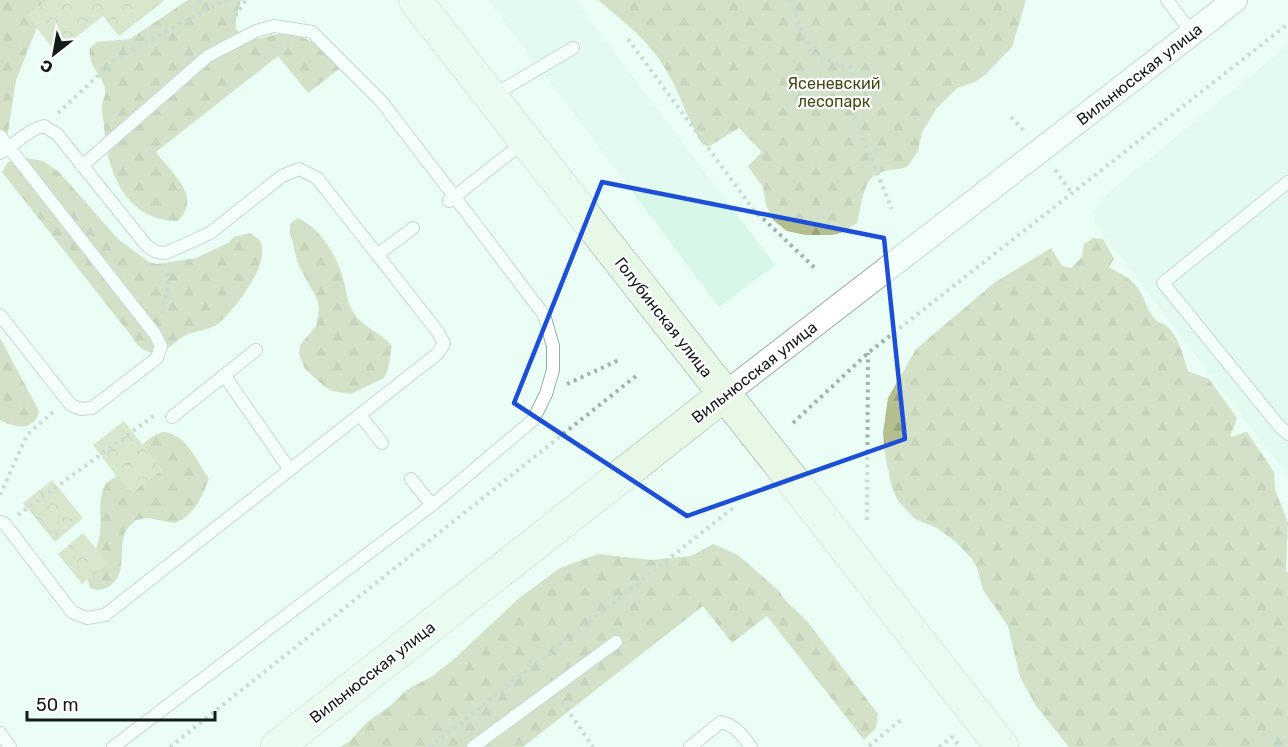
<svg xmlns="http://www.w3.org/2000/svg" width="1288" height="747" viewBox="0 0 1288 747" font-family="Rubik,sans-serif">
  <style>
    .built { fill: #d7f7e8 }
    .forest { fill: url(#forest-firs) }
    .park { fill: url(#park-crowns) }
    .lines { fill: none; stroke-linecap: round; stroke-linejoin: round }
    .lane-casing { stroke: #98aea4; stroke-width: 14 }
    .street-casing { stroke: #98aea4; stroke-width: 26 }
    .secondary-casing { stroke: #98aea4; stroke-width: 34 }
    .path { stroke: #a2b2ab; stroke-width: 4; stroke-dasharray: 3 4.5; stroke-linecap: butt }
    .lane { stroke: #fff; stroke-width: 12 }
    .street { stroke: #fff; stroke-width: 24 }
    .secondary { stroke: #e8f8e6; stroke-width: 33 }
    .marked { fill: none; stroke: #1d4ed8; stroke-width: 4.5; stroke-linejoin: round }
    .labels { text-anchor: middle; stroke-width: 4.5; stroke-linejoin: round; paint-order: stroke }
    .street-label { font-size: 16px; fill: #131c18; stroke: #fff }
    .park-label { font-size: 16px; fill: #424a13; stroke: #fff }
  </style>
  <defs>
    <pattern id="forest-firs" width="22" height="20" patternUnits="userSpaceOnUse" patternTransform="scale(1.5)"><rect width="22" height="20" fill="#b4be8e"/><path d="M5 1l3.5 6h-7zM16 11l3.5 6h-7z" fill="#9aa37a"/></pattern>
    <pattern id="park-crowns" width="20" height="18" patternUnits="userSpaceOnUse" patternTransform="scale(1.5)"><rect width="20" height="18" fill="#c1ca9e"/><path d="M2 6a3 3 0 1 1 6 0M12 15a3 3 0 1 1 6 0" fill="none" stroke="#a5ad87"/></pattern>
  </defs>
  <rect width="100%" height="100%" fill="#ebfef5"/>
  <g class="built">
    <polygon points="488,0 575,0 775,265 719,307"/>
    <polygon points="1288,45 1288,476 1094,223 1093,212 1099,202 1116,186"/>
  </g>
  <g class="forest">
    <polygon points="0,0 48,0 16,80 7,139 0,150"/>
    <path d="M188 0H241L236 19V29C257 48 263 33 285 34 310 36 326 50 343 66L308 93 278 56 156 152C171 174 203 195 178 221 125 221 107 171 104 126 104 120 101 114 102 108 102 101 106 96 105 90 103 74 87 67 90 48L97 42 130 39Z"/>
    <path d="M598 0H1026L1012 47 986 74 975 82 957 88 937 108 922 132 918 151 907 167C898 170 888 169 879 173 861 180 862 208 857 223L841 233 832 235H805L787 231 773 220 766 205 763 187 748 166 762 152 739 128 708 147 700 141C686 115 678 87 661 62 645 37 620 19 598 0Z"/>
    <path d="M26 158 43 161 59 172 118 239 149 262 157 264 196 258 228 243 234 237 250 233C250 234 258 238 258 238 275 260 235 309 219 323 209 331 196 330 184 336 176 340 170 348 162 353 149 354 139 350 133 338L2 172 8 162Z"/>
    <path d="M297 218C319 226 337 256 343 278 347 291 346 302 354 313 363 328 381 332 392 346L388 369 384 378 351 394 332 391 325 387 305 369 299 354 300 345 316 326 319 309 318 301 298 264 290 232V224Z"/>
    <path d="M1093 238 1103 239 1114 259 1109 267C1116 272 1123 274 1129 279 1143 289 1144 305 1154 318 1157 323 1161 322 1165 325 1179 335 1183 356 1188 371L1209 379 1237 418 1230 437 1247 432 1274 472 1275 490 1288 522 1286 571 1288 573V747H1069L1036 706 1020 677 1008 626 983 590 977 568 972 559 956 542 937 528 915 519 898 501 892 488 885 455 883 433 888 398 916 349 994 283 1051 248 1062 266 1071 268 1082 257 1084 244Z"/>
    <path d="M0 338 39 411C35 432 14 428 0 420Z"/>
    <path d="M162 432C186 432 197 462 209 479 201 498 195 515 175 523L148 518 136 520C131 524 126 529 124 535 119 552 127 577 108 587 101 590 97 591 90 588 83 570 95 556 99 539 103 522 96 500 106 484 109 479 116 478 120 474 137 457 138 441 162 432Z"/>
    <polygon points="713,544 738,555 778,590 787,602 807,621 878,714 876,728 864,740 767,616 732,643 703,606 523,747 340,747 350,741 367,722 389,707 408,689 431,677 452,661 518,599 560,568 598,554 651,560 691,556"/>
  </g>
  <g class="park">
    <polygon points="46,0 165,0 119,36 103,16 56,53 27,15"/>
    <polygon points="124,421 162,470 130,494 93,445"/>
    <polygon points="52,480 83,518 55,542 23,503"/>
    <polygon points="83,533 108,563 82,584 58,554"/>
  </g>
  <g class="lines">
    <defs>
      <g id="lane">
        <polyline points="1167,0 1192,33"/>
        <polyline points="492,96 573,48"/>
        <polyline points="0,136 155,334 161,346 157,358 92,408 81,409 71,405 0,315"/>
        <path d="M0 153C16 145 26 130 44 126L57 134 147 246 156 252 166 253 210 233 282 176 299 169 317 178 438 332 444 344 437 354 105 615 87 618 72 612 5 524 0 522"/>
        <polyline points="82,166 208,56 256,31 274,26 312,32 381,101 454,196 544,315 553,346 553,370 546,394 533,420 432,505 113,747"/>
        <polyline points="1288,182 1163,283 1280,427 1288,434"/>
        <polyline points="449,201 525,141"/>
        <polyline points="377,255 413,228"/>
        <polyline points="224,375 290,470"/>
        <polyline points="360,415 382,443"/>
        <polyline points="172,417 256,350"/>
        <polyline points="411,479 432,505"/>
        <polyline points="0,733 10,747"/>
        <polyline points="473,747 616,642"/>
        <path d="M690 747 721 722C736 726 742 735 751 747"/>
      </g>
      <polyline id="street" points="725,394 1235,0"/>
      <g id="secondary">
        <polyline points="415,0 1002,747"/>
        <polyline points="277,747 725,394"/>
      </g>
    </defs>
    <use href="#lane" class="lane-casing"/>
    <use href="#street" class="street-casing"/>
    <use href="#secondary" class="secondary-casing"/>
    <g class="path">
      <polyline points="199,0 206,9"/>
      <polyline points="790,0 810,52 833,63 851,67 854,117 892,209"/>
      <polyline points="231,22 246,0"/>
      <polyline points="628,39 753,209 817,270"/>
      <polyline points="58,113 114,61 172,28 226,0"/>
      <polyline points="1011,117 1026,133"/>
      <polyline points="1055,170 1072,193"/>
      <polyline points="162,313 168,285 167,271"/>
      <polyline points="567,384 621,359"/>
      <polyline points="793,423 868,353 1288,24"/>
      <polyline points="0,495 27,435 55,410"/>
      <polyline points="18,515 155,415"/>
      <polyline points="867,520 868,353"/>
      <polyline points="562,702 593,747"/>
      <polyline points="869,746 902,719"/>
      <polyline points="170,747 636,376"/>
      <polyline points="430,747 733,508"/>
      <polyline points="939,747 952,737 960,747"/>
      <polyline points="1276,747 1288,738"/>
    </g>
    <use href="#lane" class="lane"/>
    <use href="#street" class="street"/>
    <use href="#secondary" class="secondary"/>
  </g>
  <path d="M0 0H1288V747H0ZM602 182 884 238 905 439 687 516 514 403Z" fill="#ebfef5" fill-opacity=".55" fill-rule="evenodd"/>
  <path class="marked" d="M602 182 884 238 905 439 687 516 514 403Z"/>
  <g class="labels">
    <g class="street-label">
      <text transform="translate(1139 74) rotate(-38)" y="6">Вильнюсская улица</text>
      <text transform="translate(664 317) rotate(52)" y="6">Голубинская улица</text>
      <text transform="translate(754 372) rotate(-38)" y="6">Вильнюсская улица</text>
      <text transform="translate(372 672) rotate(-38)" y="6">Вильнюсская улица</text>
    </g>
    <g class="park-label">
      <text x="834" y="89">Ясеневский<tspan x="834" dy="18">лесопарк</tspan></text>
    </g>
  </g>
  <g transform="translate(54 54) rotate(211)" stroke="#ffffff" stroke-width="4.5" paint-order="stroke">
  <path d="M0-4.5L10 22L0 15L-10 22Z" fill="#131c18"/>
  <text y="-9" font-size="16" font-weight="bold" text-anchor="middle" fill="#131c18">С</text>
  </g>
  <path d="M27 711v9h188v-9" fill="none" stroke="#131c18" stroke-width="3"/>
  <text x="36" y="711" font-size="18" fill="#131c18" stroke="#ffffff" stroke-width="4.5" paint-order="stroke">50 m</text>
</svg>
